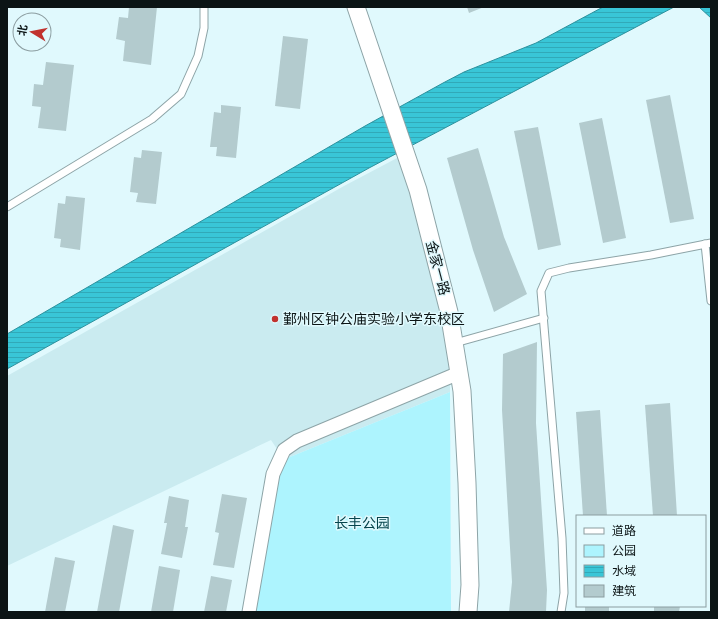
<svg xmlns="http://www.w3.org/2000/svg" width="718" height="619" viewBox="0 0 718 619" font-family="Mulish,'Noto Sans SC',sans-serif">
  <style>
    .built { fill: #caebf0 }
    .park { fill: #adf4fe }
    .water { fill: url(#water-rules); stroke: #2b919d }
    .building { fill: #b3cbce }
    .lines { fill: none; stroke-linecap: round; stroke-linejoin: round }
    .service-casing { stroke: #8da4a7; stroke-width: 9 }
    .minor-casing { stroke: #8da4a7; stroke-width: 15 }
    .tertiary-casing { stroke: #8da4a7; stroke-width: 19 }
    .service { stroke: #fff; stroke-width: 7 }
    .minor { stroke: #fff; stroke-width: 13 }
    .tertiary { stroke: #fff; stroke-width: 17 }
    .poi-dot { fill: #c1322e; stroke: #e0f9fd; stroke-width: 1.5 }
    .labels { text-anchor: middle; stroke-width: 3; stroke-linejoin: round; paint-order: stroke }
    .street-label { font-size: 14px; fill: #0b1415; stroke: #e0f9fd }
    .poi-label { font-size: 14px; fill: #0b1415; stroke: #e0f9fd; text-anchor: start }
    .park-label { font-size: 14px; fill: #06454d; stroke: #e0f9fd }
  </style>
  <defs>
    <pattern id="water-rules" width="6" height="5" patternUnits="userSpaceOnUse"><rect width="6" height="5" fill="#39c6d7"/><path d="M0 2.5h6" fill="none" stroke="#31a9b8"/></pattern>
  </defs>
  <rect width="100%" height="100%" fill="#e0f9fd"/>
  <polygon class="built" points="399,157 431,270 450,367 450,392 280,461 281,455 271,440 7,566 7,376 344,186"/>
  <polygon class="park" points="450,392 451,612 255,612 280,461"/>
  <g class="water">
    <polygon points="603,7 674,7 369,168 7,369 7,334 365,126 443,83 464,72 536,43"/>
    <polygon points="698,7 711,7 711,18 699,7"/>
  </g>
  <g class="building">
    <polygon points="129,7 157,7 151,65 123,61 125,41 116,39 119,17 128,18"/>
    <polygon points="467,7 484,7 469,13"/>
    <polygon points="283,36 308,39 300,109 275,106"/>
    <polygon points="46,62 74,65 66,131 38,128 41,107 32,106 34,84 43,85"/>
    <polygon points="670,95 694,219 670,223 646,100"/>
    <polygon points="221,105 241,107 236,158 216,156 217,147 210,147 214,112 221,113"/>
    <polygon points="602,118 626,238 603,243 579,123"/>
    <polygon points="538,127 561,245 538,250 514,131"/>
    <polygon points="478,148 504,237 527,294 494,312 473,250 447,158"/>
    <polygon points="142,150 162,152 156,204 136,202 138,193 130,192 134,157 141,158"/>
    <polygon points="66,196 85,198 80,250 60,247 61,239 54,238 58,203 65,204"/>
    <polygon points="537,342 536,423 547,590 546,612 509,612 512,582 502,410 503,354"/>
    <polygon points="670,403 677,516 653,516 645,405"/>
    <polygon points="600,410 607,516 583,516 576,412"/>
    <polygon points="222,494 247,498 234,568 213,565 219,533 215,532"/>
    <polygon points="169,496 189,500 185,527 188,527 182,558 161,554 167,523 164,523"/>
    <polygon points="113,525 134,530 119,612 97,612"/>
    <polygon points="55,557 75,561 65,612 45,612"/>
    <polygon points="159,566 180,570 173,612 151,612"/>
    <polygon points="211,576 232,580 226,612 204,612"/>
    <rect x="585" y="606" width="24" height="6"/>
    <polygon points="654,606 680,606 679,612 654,612"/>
  </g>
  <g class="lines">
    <defs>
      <g id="service">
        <polyline points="7,207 152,119 181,94 198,56 204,28 204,7"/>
        <polyline points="705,244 711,301"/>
        <polyline points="455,343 544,318"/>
        <polyline points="561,612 564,593 562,538 541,291 549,273 569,268 651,255 711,243"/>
      </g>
      <polyline id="minor" points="249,612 273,474 284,450 297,441 459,373"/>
      <polyline id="tertiary" points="356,7 418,190 449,312 462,391 467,483 470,585 468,612"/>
    </defs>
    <use href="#service" class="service-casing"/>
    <use href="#minor" class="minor-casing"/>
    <use href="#tertiary" class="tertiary-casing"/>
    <use href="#service" class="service"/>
    <use href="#minor" class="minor"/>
    <use href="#tertiary" class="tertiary"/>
  </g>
  <circle class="poi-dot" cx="275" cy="319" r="4"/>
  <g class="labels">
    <g class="street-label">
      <text transform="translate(438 268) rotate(75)" y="5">金家一路</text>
    </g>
    <g class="poi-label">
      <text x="283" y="324">鄞州区钟公庙实验小学东校区</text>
    </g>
    <g class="park-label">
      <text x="362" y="528">长丰公园</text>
    </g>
  </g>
  <rect width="718" height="619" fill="none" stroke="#0b1415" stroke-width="16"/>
  <rect x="576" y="515" width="130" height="92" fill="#e0f9fd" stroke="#8b9da0"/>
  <rect x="584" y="528" width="20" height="6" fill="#ffffff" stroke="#8b9da0"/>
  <text x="612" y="535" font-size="12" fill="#0b1415">道路</text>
  <rect x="584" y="545" width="20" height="12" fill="#adf4fe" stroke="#8b9da0"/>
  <text x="612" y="555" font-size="12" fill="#0b1415">公园</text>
  <rect x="584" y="565" width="20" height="12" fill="url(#water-rules)" stroke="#8b9da0"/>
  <text x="612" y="575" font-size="12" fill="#0b1415">水域</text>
  <rect x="584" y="585" width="20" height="12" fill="#b3cbce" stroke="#8b9da0"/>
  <text x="612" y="595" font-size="12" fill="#0b1415">建筑</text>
  <g transform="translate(32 32) rotate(280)"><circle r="19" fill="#e0f9fd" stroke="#8b9da0"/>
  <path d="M0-3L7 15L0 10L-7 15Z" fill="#c1322e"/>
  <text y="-6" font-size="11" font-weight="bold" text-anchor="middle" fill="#0b1415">北</text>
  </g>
</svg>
